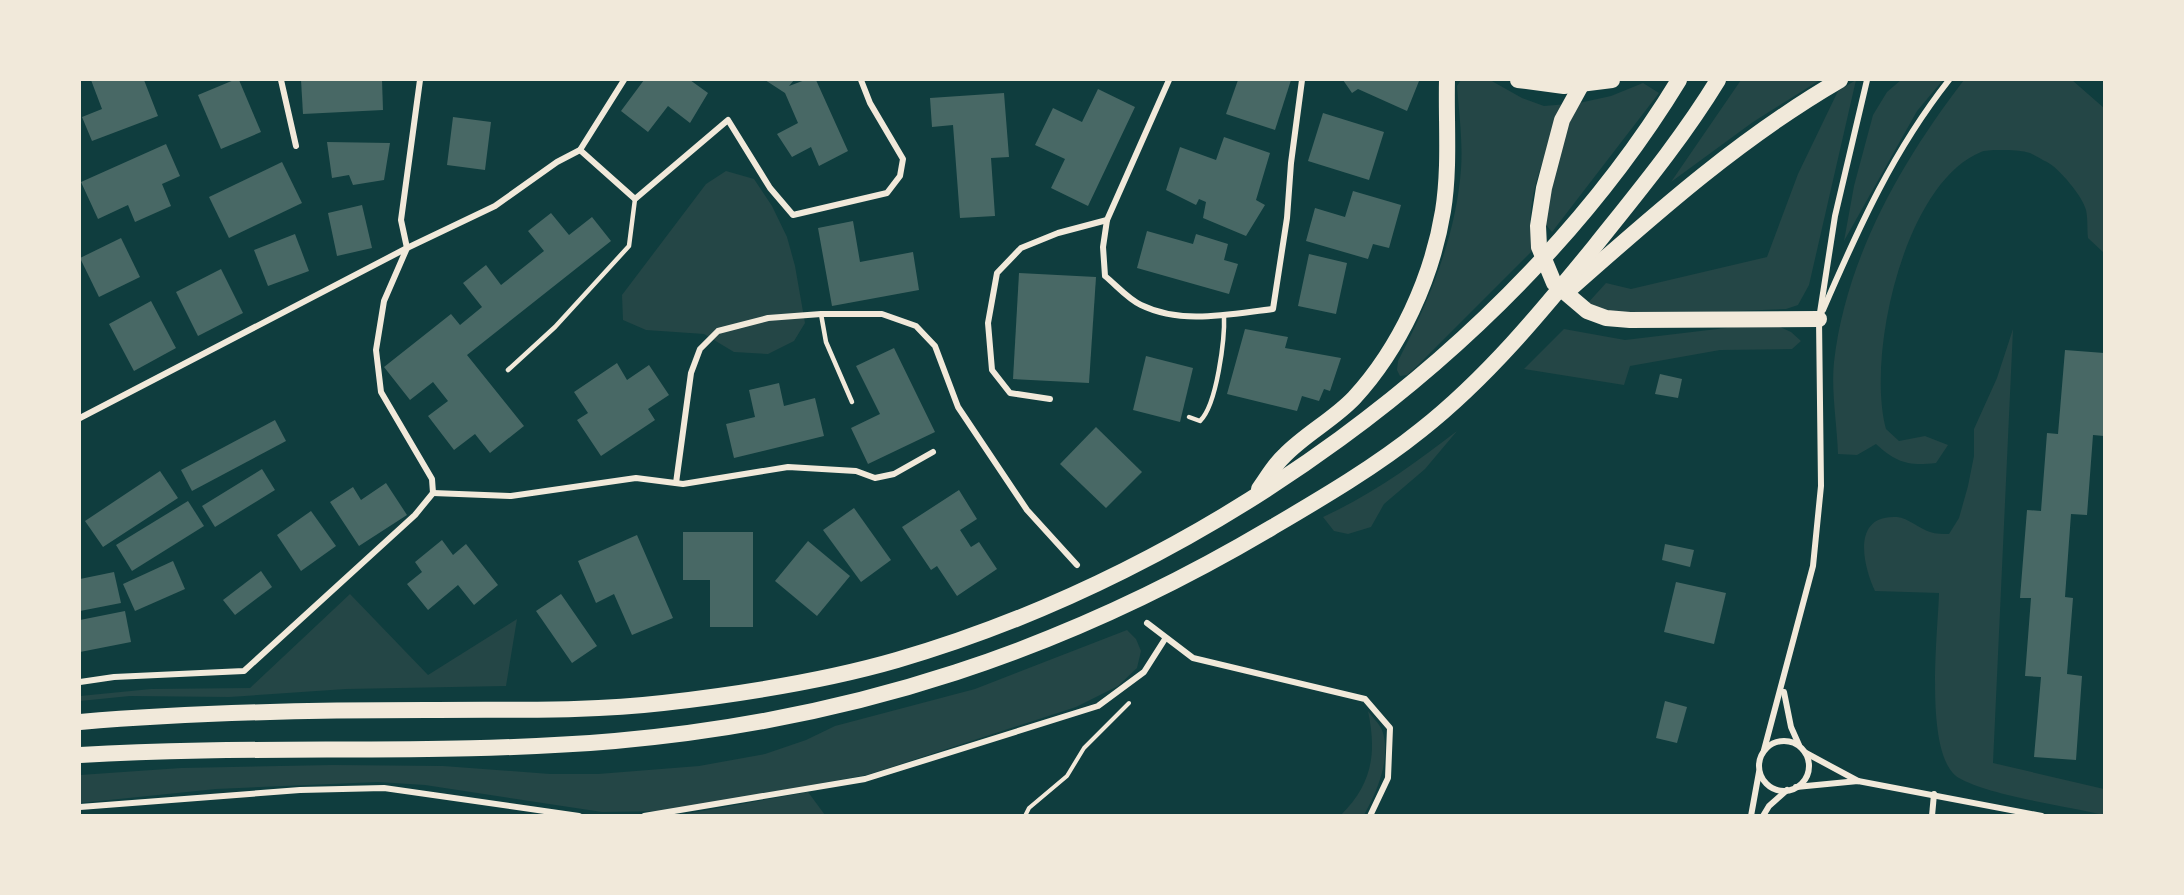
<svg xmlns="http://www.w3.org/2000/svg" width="2184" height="895" viewBox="0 0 2184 895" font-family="Spectral,serif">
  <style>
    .green { fill: #244646 }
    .building { fill: #486865 }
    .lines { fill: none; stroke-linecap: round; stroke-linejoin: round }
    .path { stroke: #f1e9da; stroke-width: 4 }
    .service { stroke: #f1e9da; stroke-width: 4.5 }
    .minor { stroke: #f1e9da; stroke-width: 6 }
    .trunk { stroke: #f1e9da; stroke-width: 16 }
  </style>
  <rect width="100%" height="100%" fill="#0f3d3e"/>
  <g class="green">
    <path d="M1461 80H1490L1522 98 1544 106 1567 104C1547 150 1522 199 1533 250L1417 366 1407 375 1400 376 1397 370 1398 361C1429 301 1456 237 1461 169 1463 142 1459 113 1457 86Z"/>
    <polygon points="1741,80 1820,80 1753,122 1671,182"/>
    <polygon points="1856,80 1809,285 1798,305 1786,309 1618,316 1587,304 1606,283 1631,289 1767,257 1798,174 1838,91"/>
    <polygon points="1901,80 1943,80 1917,111 1844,241 1854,186 1873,115 1887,92"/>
    <path d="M1964 80H2072L2104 108V253L2088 238C2087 229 2088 219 2086 210 2083 197 2059 168 2047 162 2040 159 2033 153 2026 152 2019 150 1987 149 1981 152 1904 183 1866 356 1886 429L1899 441 1925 436 1948 445 1936 463C1908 466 1897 463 1876 444L1857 455 1838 454C1837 424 1831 391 1834 362 1846 258 1901 162 1964 80Z"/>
    <polygon points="1643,83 1659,93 1552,232 1543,221 1567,126 1579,103 1611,96"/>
    <polygon points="726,171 754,179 772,206 787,237 795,266 805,323 794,341 768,354 734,352 704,334 646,330 623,320 622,295 706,184"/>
    <polygon points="1776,325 1791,332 1801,341 1792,349 1720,350 1630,366 1624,385 1524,369 1564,329 1625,340 1734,327"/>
    <path d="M2013 329 1993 763 2104 789V815C2067 806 1990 796 1959 778 1923 757 1938 632 1939 593L1875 591C1863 566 1851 514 1897 517 1908 518 1920 529 1930 532 1936 534 1943 534 1949 534L1959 518 1968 486 1974 456V429L1997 378Z"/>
    <path d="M1457 431 1425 469 1384 504 1371 527 1348 534 1334 531 1323 517C1373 494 1414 464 1457 431Z"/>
    <polygon points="350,594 428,675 517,619 506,686 346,689 229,697 130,696 80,701 80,696 151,689 250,688"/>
    <polygon points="1127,630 1136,639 1141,651 1137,668 1118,686 1076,707 867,775 666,811 602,812 425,785 378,782 216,789 80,803 80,775 181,768 333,765 443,766 550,774 598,774 699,766 765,754 806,740 835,726 975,689"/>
    <path d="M1368 711C1372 717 1379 723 1382 730 1392 757 1377 792 1364 815H1341C1372 784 1377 754 1368 711Z"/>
    <polygon points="808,792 825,815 674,816"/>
  </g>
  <g class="building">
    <polygon points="91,80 144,80 158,116 92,141 82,117 102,109"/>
    <polygon points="234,80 239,80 261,132 221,149 198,95"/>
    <polygon points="301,80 382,80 383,110 303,114"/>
    <polygon points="644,80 690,80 708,93 690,123 668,106 648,132 621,111"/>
    <polygon points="765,80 794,80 789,86 805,80 816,80 848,151 819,166 811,147 792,157 777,134 798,123 785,93"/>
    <polygon points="1238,80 1291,80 1275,130 1226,114"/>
    <polygon points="1343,80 1415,80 1419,81 1407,111 1358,89 1352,93"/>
    <polygon points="1098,89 1135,107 1088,206 1051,188 1065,159 1035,145 1053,108 1082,122"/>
    <polygon points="1004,93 1009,157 991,158 995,216 960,218 953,125 932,127 930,98"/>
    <polygon points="1323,113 1384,132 1369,180 1308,161"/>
    <polygon points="453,117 491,122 485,170 447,165"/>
    <polygon points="1224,137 1270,153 1256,200 1265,205 1246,236 1203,218 1206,202 1199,199 1196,205 1166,190 1180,147 1216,160"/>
    <polygon points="327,142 390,143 384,180 353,185 349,175 332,178"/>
    <polygon points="166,144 180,176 162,184 171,206 135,222 128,205 98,219 81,182"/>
    <polygon points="282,162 302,203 229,238 209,197"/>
    <polygon points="1353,191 1401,205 1389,248 1373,244 1368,259 1306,241 1315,208 1345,217"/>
    <polygon points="362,205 372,248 337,256 328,213"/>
    <polygon points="551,213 569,235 592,217 611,241 467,355 524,426 490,453 475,434 454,450 428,416 448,401 433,382 410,400 384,367 451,314 460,325 482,307 463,283 486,265 501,285 544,251 528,231"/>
    <polygon points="853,221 860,262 913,252 919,290 832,306 818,228"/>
    <polygon points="1147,231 1193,244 1196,234 1228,244 1224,260 1238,264 1229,294 1137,268"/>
    <polygon points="295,234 309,271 268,286 254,250"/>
    <polygon points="121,238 140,277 99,297 80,258"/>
    <polygon points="1309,254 1347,263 1336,314 1298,306"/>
    <polygon points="221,269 243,313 198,336 176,292"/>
    <polygon points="1019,273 1096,277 1089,383 1013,379"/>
    <polygon points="151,301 176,348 134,371 109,324"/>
    <polygon points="1245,329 1288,337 1285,348 1341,358 1330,391 1324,389 1319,401 1302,396 1297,411 1227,394"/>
    <polygon points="894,348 935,432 868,464 851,428 880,414 856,366"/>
    <polygon points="2065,350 2104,353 2104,436 2093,435 2087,515 2071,514 2065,597 2073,598 2067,674 2082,676 2076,760 2034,757 2041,677 2025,676 2031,598 2020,598 2027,510 2041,511 2047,433 2058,434"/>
    <polygon points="1146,356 1193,368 1180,422 1133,410"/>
    <polygon points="617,363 627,380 649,365 669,395 648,409 655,420 601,456 577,420 588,413 574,392"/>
    <polygon points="1660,374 1682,379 1678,398 1655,394"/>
    <polygon points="779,383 784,406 815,398 824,436 734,458 726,424 755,417 749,390"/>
    <polygon points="275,420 286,441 192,491 181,470"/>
    <polygon points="1096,427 1142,472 1106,508 1060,464"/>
    <polygon points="262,469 275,490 215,527 202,506"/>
    <polygon points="160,471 178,498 103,547 85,521"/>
    <polygon points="386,483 407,515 359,546 330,502 353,487 361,500"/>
    <polygon points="959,490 977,519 960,530 971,547 979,542 997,569 957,596 937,566 931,570 902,527"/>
    <polygon points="188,501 204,526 132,571 116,545"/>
    <polygon points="854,508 891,560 861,582 823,530"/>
    <polygon points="311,511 336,546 301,571 277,535"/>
    <polygon points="683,532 753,532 753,627 710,627 710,580 683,580"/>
    <polygon points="637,535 673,618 632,635 614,594 596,603 578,561"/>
    <polygon points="442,540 453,555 466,544 498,585 474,605 458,585 428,610 407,584 422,572 415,562"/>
    <polygon points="808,541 850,576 817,616 775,581"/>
    <polygon points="1665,544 1694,550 1690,567 1662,560"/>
    <polygon points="173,561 185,589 135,611 123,584"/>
    <polygon points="261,571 272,587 235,615 223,600"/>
    <polygon points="114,572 121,603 80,611 80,579"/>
    <polygon points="1676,582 1726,593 1714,644 1664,632"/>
    <polygon points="561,594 597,646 572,663 536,611"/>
    <polygon points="125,611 131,642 80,652 80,620"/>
    <polygon points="1665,701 1687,707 1677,743 1656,738"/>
  </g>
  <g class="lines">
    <polyline class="path" points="1025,816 1029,808 1067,776 1084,748 1129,703"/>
    <g class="service">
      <polyline points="821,314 826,342 852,402"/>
      <polyline points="508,370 555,327 629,246 635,199"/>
      <path d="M1189 417 1200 421C1217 405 1225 338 1224 315"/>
    </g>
    <g class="minor">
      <polyline points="281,80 296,146"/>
      <path d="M1169 80 1107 220 1103 247 1105 276C1116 285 1128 299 1141 305 1182 325 1230 314 1273 309L1287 218 1291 163 1302 80"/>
      <polyline points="580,150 635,199 728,120 770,188 793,215 887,193 900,176 903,159 870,103 861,80"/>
      <polyline points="407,248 384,301 376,350 381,392 432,479 433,493"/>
      <polyline points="407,248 401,220 420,80"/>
      <path d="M1823 310C1859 227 1893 151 1949 80"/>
      <polyline points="1050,399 1010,393 992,370 988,323 997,273 1021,248 1058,233 1107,220"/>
      <polyline points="80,418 407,248 495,206 557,162 580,150 624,80"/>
      <polyline points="676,483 691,373 700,349 718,331 768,318 821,314 882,314 916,326 935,346 958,407 1027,510 1077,565"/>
      <polyline points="433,493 511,496 636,478 683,484 788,467 856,471 875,478 894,474 933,452"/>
      <polyline points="1147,623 1193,658 1365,699 1390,728 1388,778 1370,816"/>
      <polyline points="80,682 114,677 244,671 415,515 433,493"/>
      <polyline points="1784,692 1791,727 1799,745"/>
      <circle cx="1784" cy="766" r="25"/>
      <polyline points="1764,750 1813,566 1821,486 1819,319 1835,216 1867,80"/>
      <polyline points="1806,753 1858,781"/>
      <polyline points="1796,787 1858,781 2042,816"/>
      <polyline points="80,807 300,790 384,788 579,816"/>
      <polyline points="644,816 865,779 1098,706 1144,672 1165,639"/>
      <polyline points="1751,816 1759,772"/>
      <polyline points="1763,816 1769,806 1787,790"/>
      <polyline points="1932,816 1934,794"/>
    </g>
    <g class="trunk">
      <polyline points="1518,80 1564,86 1612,80"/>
      <polyline points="1584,80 1562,120 1544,188 1538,226 1539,247 1554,283 1587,311 1606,318 1630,320 1819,319"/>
      <path d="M1570 289C1656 213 1740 138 1840 80"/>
      <path d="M1259 489C1267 478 1274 465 1284 456 1305 434 1333 420 1354 398 1400 348 1432 278 1443 211 1450 168 1446 123 1447 80"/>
      <path d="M80 722C195 712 310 710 426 710 505 709 585 712 663 703 741 694 821 682 897 660 1201 572 1514 351 1679 80"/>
      <path d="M80 755C258 744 437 756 615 741 855 720 1065 650 1271 528 1322 498 1375 467 1421 430 1487 378 1542 311 1595 246 1638 192 1682 139 1718 80"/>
    </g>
  </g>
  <rect width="2184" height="895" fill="none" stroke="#f1e9da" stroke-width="162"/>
</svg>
